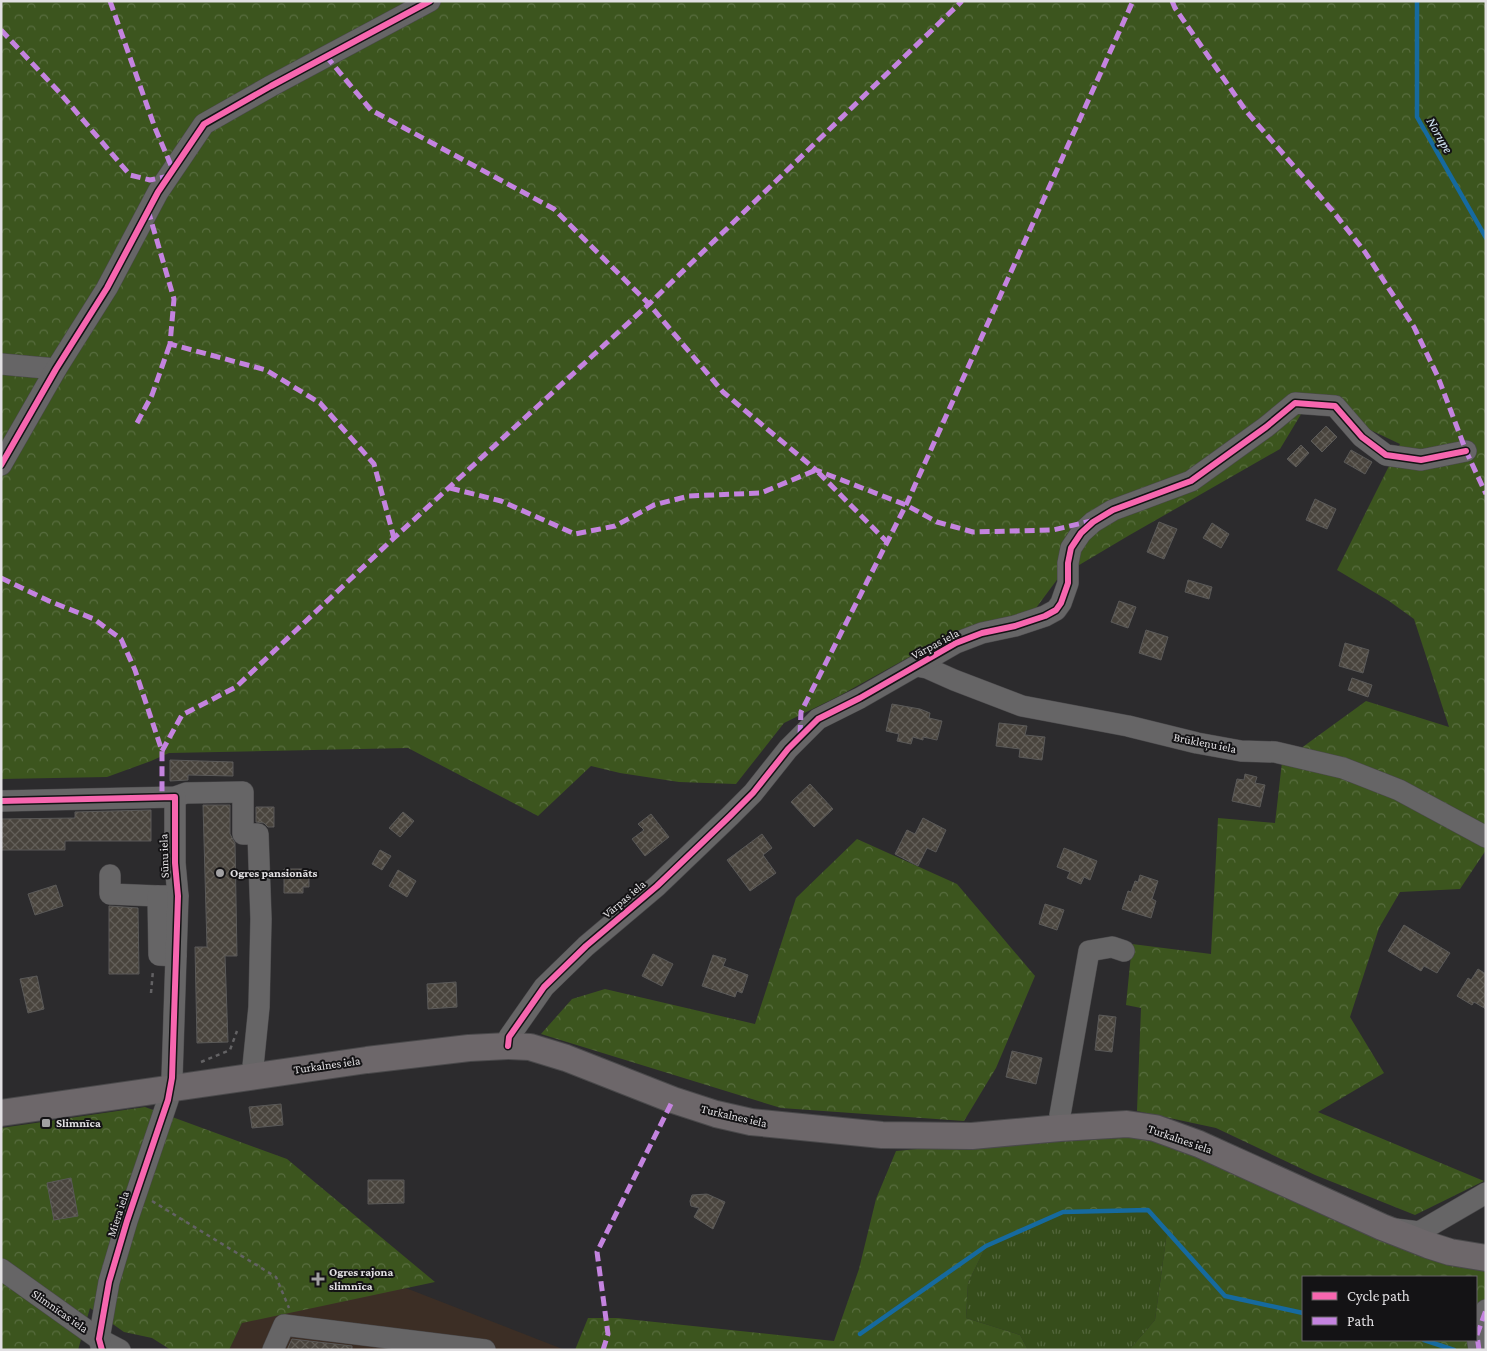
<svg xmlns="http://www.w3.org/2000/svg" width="1487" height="1351" viewBox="0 0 1487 1351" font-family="'Crimson Pro',serif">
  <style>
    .medical { fill: #3c2e25 }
    .grass { fill: url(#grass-tufts) }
    .forest { fill: url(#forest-crowns); fill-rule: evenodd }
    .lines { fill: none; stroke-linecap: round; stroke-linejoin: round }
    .stream { stroke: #166a9f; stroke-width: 4.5 }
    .building { fill: url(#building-cross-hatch); stroke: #5a5958 }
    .minor-casing { stroke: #4a494b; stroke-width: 22 }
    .major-casing { stroke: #4a494b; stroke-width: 28 }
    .path { stroke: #636264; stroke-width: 2.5; stroke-dasharray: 4 4; stroke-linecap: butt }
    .minor { stroke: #666566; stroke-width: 21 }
    .major { stroke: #6d676a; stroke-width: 26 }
    .quiet { stroke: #c483df; stroke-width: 5; stroke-dasharray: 10 5; stroke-linecap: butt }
    .cycleway-casing { stroke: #141315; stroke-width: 9 }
    .cycleway { stroke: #f766af; stroke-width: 6 }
    .poi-dot { fill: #a2a1a3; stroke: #141315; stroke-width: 2 }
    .labels { text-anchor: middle; stroke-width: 4; stroke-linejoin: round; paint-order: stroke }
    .street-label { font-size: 12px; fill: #e2e0e3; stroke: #141315 }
    .poi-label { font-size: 12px; font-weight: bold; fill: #e2e0e3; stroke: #141315; text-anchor: start }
    .water-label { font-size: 14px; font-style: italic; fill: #d1e4f4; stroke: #141315 }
  </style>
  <defs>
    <pattern id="grass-tufts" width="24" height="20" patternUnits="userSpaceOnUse" patternTransform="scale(1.25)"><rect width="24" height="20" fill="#364d1b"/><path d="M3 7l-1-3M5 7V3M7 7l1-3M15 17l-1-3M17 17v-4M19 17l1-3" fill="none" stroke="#53663c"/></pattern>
    <pattern id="forest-crowns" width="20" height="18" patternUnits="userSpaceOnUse" patternTransform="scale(1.25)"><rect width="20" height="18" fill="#3c551e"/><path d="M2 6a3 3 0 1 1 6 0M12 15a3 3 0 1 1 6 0" fill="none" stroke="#586d3f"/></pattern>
    <pattern id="building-cross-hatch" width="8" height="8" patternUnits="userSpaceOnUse" patternTransform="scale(1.25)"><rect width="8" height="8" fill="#49443d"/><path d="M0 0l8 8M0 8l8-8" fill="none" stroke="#635f59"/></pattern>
  </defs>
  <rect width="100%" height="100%" fill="#2c2b2d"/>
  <polygon class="medical" points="267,1234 565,1350 229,1350 242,1323"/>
  <polygon class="grass" points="1148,1210 1167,1232 1155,1320 1129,1350 1028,1350 1020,1335 966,1318 968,1283 986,1246 1063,1212"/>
  <g class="forest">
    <polygon points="1,1 1486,1 1486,850 1460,889 1400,892 1379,928 1350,1017 1384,1073 1318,1112 1484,1181 1415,1215 1315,1175 1216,1128 1137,1111 1141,1008 1126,1005 1132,944 1211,954 1218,818 1275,823 1282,762 1366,701 1449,727 1414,619 1389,601 1337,570 1400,444 1309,401 1280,449 1128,536 1059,577 1036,608 931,645 839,696 784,723 736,784 679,782 620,773 591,766 538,816 408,748 169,753 151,761 107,777 1,779"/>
    <polygon points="857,839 957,884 1035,976 996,1068 964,1121 781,1108 541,1034 572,999 605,989 755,1024 796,898"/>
    <polygon points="145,1107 287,1159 435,1282 242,1323 229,1350 171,1350 152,1338 124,1332 90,1308 78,1350 1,1350 1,1128"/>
    <path d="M1140 1137 1209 1153 1486 1259V1347L1481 1350H1129L1155 1320 1167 1232 1148 1210 1063 1212 986 1246 968 1283 966 1318 1020 1335 1028 1350H575L588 1318H617L834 1341 859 1269 876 1199 896 1151 949 1146ZM1303 1277H1476V1340H1303Z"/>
  </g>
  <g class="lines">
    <g class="stream">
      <polyline points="1417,1 1417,117 1486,238"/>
      <polyline points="860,1334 986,1246 1063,1212 1148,1210 1225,1296 1303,1313"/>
      <polyline points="1424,1340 1454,1350"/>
    </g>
  </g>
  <g class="building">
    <polygon points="1326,426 1337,437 1322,452 1311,441"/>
    <polygon points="1301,445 1309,453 1296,467 1287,459"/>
    <polygon points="1351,450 1372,462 1365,474 1344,462"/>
    <polygon points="1315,499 1336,509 1327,529 1306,520"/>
    <polygon points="1159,522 1177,529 1164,559 1147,552"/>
    <polygon points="1212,523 1229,534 1221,548 1203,538"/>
    <polygon points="1188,580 1212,587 1209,599 1185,592"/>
    <polygon points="1119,601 1136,607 1128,628 1111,622"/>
    <polygon points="1146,630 1168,637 1161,660 1139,653"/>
    <polygon points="1345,643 1369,650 1363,673 1339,666"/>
    <polygon points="1352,678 1372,685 1368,697 1348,690"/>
    <polygon points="892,704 920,709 930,713 929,718 942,721 937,740 923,737 923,740 913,737 911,744 897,741 899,734 886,731"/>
    <polygon points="999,723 1027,726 1025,735 1045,737 1042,760 1019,757 1020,749 996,746"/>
    <polygon points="170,760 233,762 233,776 188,775 188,780 170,781"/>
    <polygon points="1245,774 1257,777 1255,783 1265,785 1260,807 1232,801 1237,779 1244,780"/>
    <polygon points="810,784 833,809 814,827 791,802"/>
    <polygon points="203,805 230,805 230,834 235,843 237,956 225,956 228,1042 197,1043 195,947 207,947"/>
    <polygon points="256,807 274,807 274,827 268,827 264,823 256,822"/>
    <polygon points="151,810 151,841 65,841 65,850 1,850 1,819 75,818 75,812"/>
    <polygon points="403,812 414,821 400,837 389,828"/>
    <polygon points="651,814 669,837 645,856 632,839 644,830 638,824"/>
    <polygon points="923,818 946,830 936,852 927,848 918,866 895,854 907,830 915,834"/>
    <polygon points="762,834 772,848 763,855 776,873 750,891 727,860"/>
    <polygon points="1064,848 1097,861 1090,880 1084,877 1081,884 1067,878 1070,872 1057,867"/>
    <polygon points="380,850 391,856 382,870 372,864"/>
    <polygon points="284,869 303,869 303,873 309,873 309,887 303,887 303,893 284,893"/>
    <polygon points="398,870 416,881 407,897 389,886"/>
    <polygon points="1140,875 1158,881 1152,899 1156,901 1151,918 1122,909 1128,891 1131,892 1135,881 1138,882"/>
    <polygon points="56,885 63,906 35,915 28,894"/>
    <polygon points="1045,904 1064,910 1057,930 1039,924"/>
    <polygon points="109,906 138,908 139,974 109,974"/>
    <polygon points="1404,925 1450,953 1437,973 1424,966 1421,971 1388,951"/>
    <polygon points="653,954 673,964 662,986 642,976"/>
    <polygon points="713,955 726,959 723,966 748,975 742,993 737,991 735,997 702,986"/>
    <polygon points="1478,969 1486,974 1486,1009 1474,1002 1472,1005 1457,996 1468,978 1471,980"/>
    <polygon points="37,976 44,1009 28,1013 20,979"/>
    <polygon points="456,982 457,1007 428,1009 427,984"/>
    <polygon points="1099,1015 1116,1017 1112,1052 1095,1050"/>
    <polygon points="1012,1051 1042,1058 1036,1084 1006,1077"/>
    <polygon points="281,1104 283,1125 252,1128 249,1107"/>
    <polygon points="71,1178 78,1216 54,1220 47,1183"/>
    <polygon points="368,1180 404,1180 404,1203 368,1204"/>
    <polygon points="707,1194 725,1202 713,1229 694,1217 699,1208 691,1206 690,1201 692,1195"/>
    <polygon points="292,1339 352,1346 352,1350 287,1350"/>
  </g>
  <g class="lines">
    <defs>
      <g id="minor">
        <polyline points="1,364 56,369"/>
        <polyline points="1,465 56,369 107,288 158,192 204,124 271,86 430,1"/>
        <polyline points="917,666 927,668 954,680 1022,706 1128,726 1197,743 1241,751 1275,752 1343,768 1399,790 1486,837"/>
        <polyline points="1,801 175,797 186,793 243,792 243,834 258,834 261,919 259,1007 252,1076"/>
        <polyline points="110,875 110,894 158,896"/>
        <polyline points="176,956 159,955 158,896 178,896"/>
        <polyline points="508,1046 509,1037 544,987 586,946 657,886 730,816 753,793 788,749 818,719 860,698 956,643 982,633 1015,626 1045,616 1056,610 1061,603 1068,583 1068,563 1071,548 1081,533 1093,522 1113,510 1191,481 1266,427 1295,403 1335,406 1362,437 1386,455 1421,460 1466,451"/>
        <polyline points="1060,1128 1060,1115 1089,951 1112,947 1124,951"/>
        <polyline points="1395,1229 1419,1232 1486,1193"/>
        <polyline points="1,1269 99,1339 120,1350"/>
        <polyline points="102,1350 99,1339 109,1282 127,1221 168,1100 172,1078 178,896 175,863 175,797"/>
        <polyline points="273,1350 284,1325 485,1350"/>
        <polyline points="1479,1350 1477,1335 1486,1310"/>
      </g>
      <polyline id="major" points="1,1113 367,1060 469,1048 508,1046 530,1047 566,1058 673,1100 716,1114 751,1122 882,1135 972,1136 1060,1128 1127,1124 1155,1128 1199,1144 1382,1227 1428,1245 1450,1252 1486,1258"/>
    </defs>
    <use href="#minor" class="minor-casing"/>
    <use href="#major" class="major-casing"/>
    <g class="path">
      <polyline points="151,993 153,970"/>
      <polyline points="201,1062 230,1050 237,1031"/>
      <polyline points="152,1201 276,1277 289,1308"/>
    </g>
    <use href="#minor" class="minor"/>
    <use href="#major" class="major"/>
    <g class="quiet">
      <polyline points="110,1 155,128 173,170"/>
      <polyline points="1172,1 1175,8 1246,111 1332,210 1365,252 1414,327 1438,377 1466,451 1486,494"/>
      <polyline points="1,30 60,93 130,175 150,180 169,176"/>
      <polyline points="326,56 371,110 554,209 649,304 723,392 816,470 906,505 937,522 973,532 1053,530 1091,521"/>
      <polyline points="148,210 174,299 170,344 266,370 320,403 374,464 394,538"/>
      <polyline points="137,423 152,395 170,344"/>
      <polyline points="450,488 501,501 575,534 615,526 654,505 689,496 761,493 816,470 888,543"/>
      <polyline points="1,578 49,601 94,619 121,639 135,670 162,751 162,797"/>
      <polyline points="800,735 801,712 906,505 1133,1"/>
      <polyline points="162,751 182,715 236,687 394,538 649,304 962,1"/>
      <polyline points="603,1350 608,1334 597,1252 673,1100"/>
      <polyline points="1479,1350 1477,1335 1486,1310"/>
    </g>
    <defs>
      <g id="cycleway">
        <polyline points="1,465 56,369 107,288 158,192 204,124 271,86 430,1"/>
        <polyline points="1,801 175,797 175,863 178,896 172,1078 168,1100 127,1221 109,1282 99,1339 102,1350"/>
        <polyline points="508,1046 509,1037 544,987 586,946 657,886 730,816 753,793 788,749 818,719 860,698 956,643 982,633 1015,626 1045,616 1056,610 1061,603 1068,583 1068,563 1071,548 1081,533 1093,522 1113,510 1191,481 1266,427 1295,403 1335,406 1362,437 1386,455 1421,460 1466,451"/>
      </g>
    </defs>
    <use href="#cycleway" class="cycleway-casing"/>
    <use href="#cycleway" class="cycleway"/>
  </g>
  <g class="poi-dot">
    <circle cx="220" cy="873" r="5"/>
    <rect x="41" y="1118" width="10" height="10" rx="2.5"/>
    <path d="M315.5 1271.5h5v5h5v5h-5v5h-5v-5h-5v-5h5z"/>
  </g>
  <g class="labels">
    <g class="street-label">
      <text transform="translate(935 644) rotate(-28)" y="4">Vārpas iela</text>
      <text transform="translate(1205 743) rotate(11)" y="4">Brūkleņu iela</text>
      <text transform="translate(164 856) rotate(-92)" y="4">Sūnu iela</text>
      <text transform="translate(624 899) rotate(-40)" y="4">Vārpas iela</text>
      <text transform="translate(327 1065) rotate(-8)" y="4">Turkalnes iela</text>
      <text transform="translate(734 1116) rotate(13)" y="4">Turkalnes iela</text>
      <text transform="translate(1180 1139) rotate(19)" y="4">Turkalnes iela</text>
      <text transform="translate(118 1214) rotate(-72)" y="4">Miera iela</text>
      <text transform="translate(60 1311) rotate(35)" y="4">Slimnīcas iela</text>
    </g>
    <g class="poi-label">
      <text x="230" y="877">Ogres pansionāts</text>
      <text x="56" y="1127">Slimnīca</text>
      <text x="329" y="1276">Ogres rajona<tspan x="329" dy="14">slimnīca</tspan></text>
    </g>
    <g class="water-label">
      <text transform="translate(1440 135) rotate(60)" y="5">Norupe</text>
    </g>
  </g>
  <rect width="1487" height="1351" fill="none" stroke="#e2e0e3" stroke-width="5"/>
  <rect x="1302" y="1276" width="175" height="65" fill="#141315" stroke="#666567"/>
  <rect x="1312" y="1292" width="25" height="8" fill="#f766af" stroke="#666567"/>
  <text x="1347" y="1301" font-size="15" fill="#e2e0e3">Cycle path</text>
  <rect x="1312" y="1317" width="25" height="8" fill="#c483df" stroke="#666567"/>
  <text x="1347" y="1326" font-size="15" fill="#e2e0e3">Path</text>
</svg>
